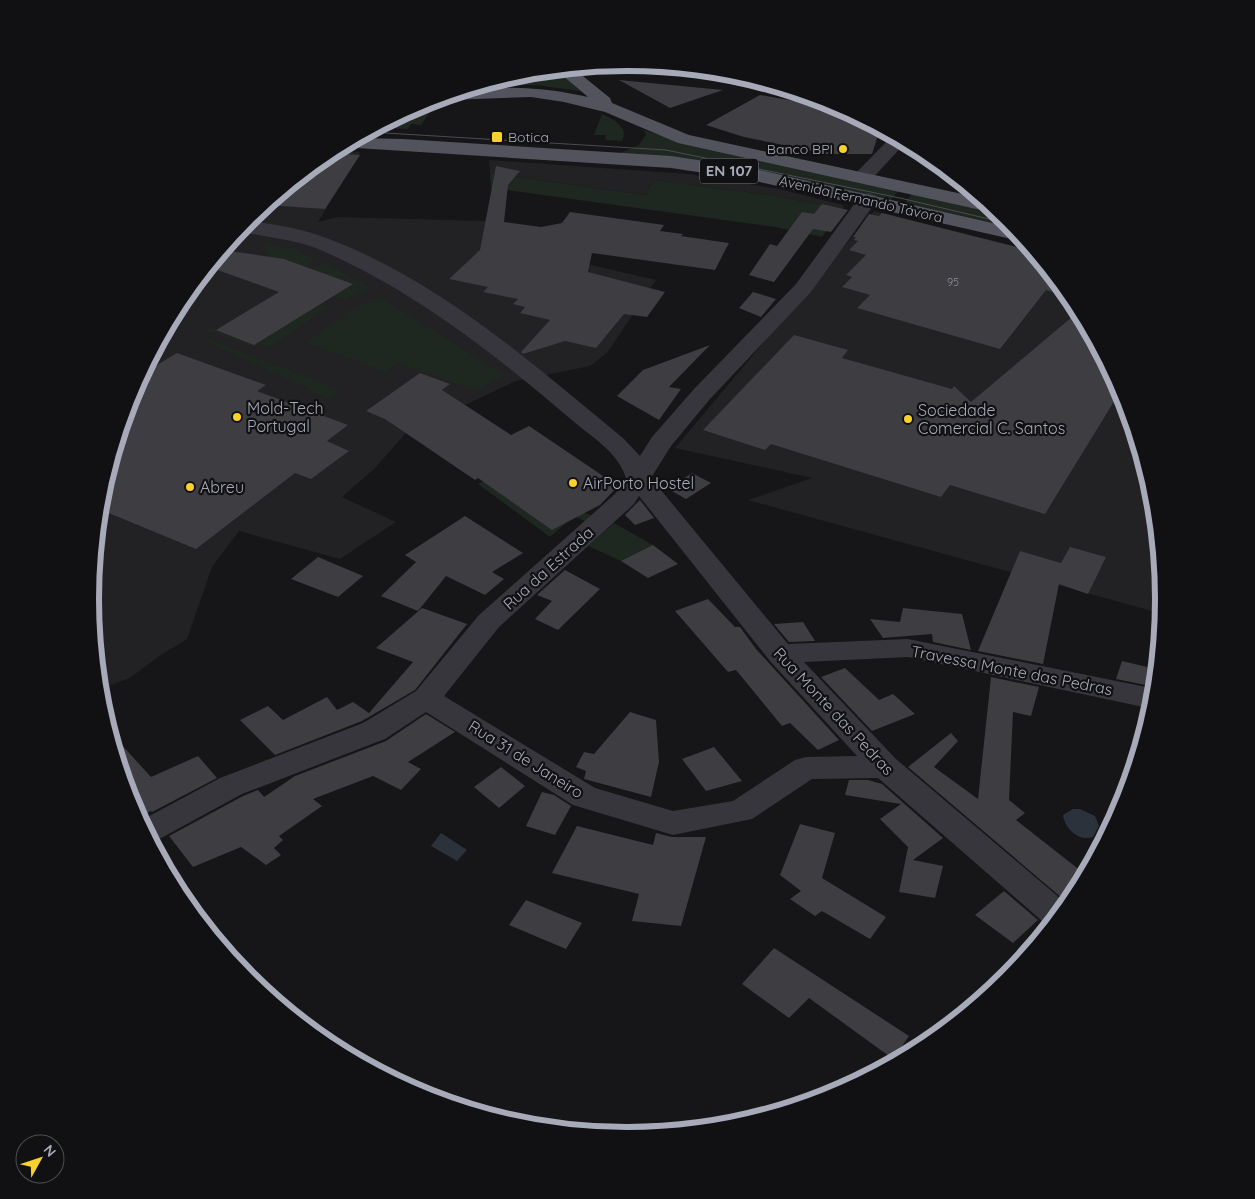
<svg xmlns="http://www.w3.org/2000/svg" width="1255" height="1199" viewBox="0 0 1255 1199" font-family="Quicksand,sans-serif">
  <style>
    .built { fill: #222124 }
    .green { fill: #1f2721 }
    .water { fill: #2b323c }
    .building { fill: #3d3d42 }
    .lines { fill: none; stroke-linecap: round; stroke-linejoin: round }
    .minor { fill: #36363c; fill-rule: evenodd }
    .major { fill: #52535c; fill-rule: evenodd }
    .tram { stroke: #4b4c54; stroke-width: 1 }
    .poi-dot { fill: #f7d12e; stroke: #111012; stroke-width: 2 }
    .labels { text-anchor: middle; stroke-width: 4.5; stroke-linejoin: round; paint-order: stroke }
    .far-number-label { font-size: 11px; fill: #8c8f9a }
    .far-poi-label { font-size: 14px; fill: #a7aab8; stroke: #111012; text-anchor: start }
    .far-street-label { font-size: 14px; fill: #a7aab8; stroke: #111012 }
    .shield { fill: #111012; stroke: #7a7c86; stroke-width: 1 }
    .shield-label { font-size: 15px; font-weight: bold; fill: #a7aab8 }
    .poi-label { font-size: 16px; fill: #a7aab8; stroke: #111012; text-anchor: start }
    .street-label { font-size: 16px; fill: #a7aab8; stroke: #111012 }
    .rim { fill: none; stroke: #a7aab8; stroke-width: 6 }
  </style>
  <rect width="100%" height="100%" fill="#161517"/>
  <g class="built">
    <polygon points="333,151 361,152 318,222 337,217 486,221 483,240 656,280 607,353 590,366 516,381 406,433 374,469 342,497 396,522 340,559 239,531 212,567 187,639 158,657 130,678 99,689 91,599 101,494 131,394 181,301 248,220"/>
    <polygon points="489,160 688,174 779,189 843,205 844,209 770,195 654,180 645,195 490,173"/>
    <polygon points="874,211 1035,254 1074,301 1079,311 1022,359 1069,381 1125,399 1154,495 1164,600 1163,614 748,500 812,478 675,448"/>
  </g>
  <g class="green">
    <polygon points="557,69 580,91 535,85 482,85 523,73"/>
    <path d="M435 104 421 125 411 124 408 129 391 128C395 112 421 108 435 104Z"/>
    <path d="M602 114C613 119 630 128 622 141L605 140 606 135H594Z"/>
    <polygon points="644,130 686,144 898,191 891,200 617,154 638,146 646,135"/>
    <polygon points="490,173 645,195 654,180 770,195 844,209 822,237 775,227 491,188"/>
    <polygon points="914,191 996,211 1015,230 905,203"/>
    <polygon points="261,243 292,248 316,259 300,271 272,260"/>
    <polygon points="325,262 371,288 345,300 332,296 308,273"/>
    <polygon points="380,297 505,375 475,390 397,363 385,372 305,342 345,316 344,313"/>
    <polygon points="331,305 269,348 260,344 255,347 200,329 214,328 251,339 311,308"/>
    <polygon points="207,338 340,390 331,400 204,340"/>
    <polygon points="531,454 563,505 596,517 589,523 574,516 550,537 478,484"/>
    <polygon points="614,523 653,545 621,561 588,546"/>
  </g>
  <g class="water">
    <path d="M1073 809H1080L1095 816 1099 826 1093 837C1079 842 1065 829 1063 815Z"/>
    <polygon points="441,833 467,850 457,861 431,846"/>
  </g>
  <g class="building">
    <polygon points="619,80 723,90 670,108"/>
    <polygon points="760,95 845,110 880,129 872,154 827,154 744,137 706,125"/>
    <polygon points="330,153 360,155 325,209 266,205"/>
    <polygon points="496,166 520,171 508,185 504,222 541,227 562,223 570,212 664,225 660,231 683,234 681,236 729,243 715,270 592,253 588,272 665,292 647,317 624,314 596,348 565,341 523,354 521,352 550,320 520,313 525,307 513,304 518,299 483,292 488,287 449,279 480,250"/>
    <polygon points="822,204 848,210 831,232 813,229 774,282 749,275 770,244 777,246 802,212 814,214"/>
    <polygon points="882,213 1033,251 1070,297 1046,290 1000,349 857,308 870,295 842,287 852,277 846,275 866,255 849,250 858,241 854,240 856,237 853,237 869,214 879,216"/>
    <polygon points="223,250 284,259 353,284 254,345 216,330 279,292 209,267"/>
    <polygon points="753,292 776,299 761,317 739,308"/>
    <polygon points="1079,311 1121,390 1045,514 950,485 941,497 771,444 765,450 703,430 794,335 848,350 842,358 952,389 954,386 971,402"/>
    <polygon points="710,345 669,387 681,389 659,420 617,396 643,370"/>
    <polygon points="177,353 266,385 257,391 348,425 327,441 349,451 311,479 295,473 196,549 99,509 101,494 131,394 142,374"/>
    <polygon points="420,373 450,384 442,390 511,435 529,426 618,486 600,505 552,530 478,478 475,480 385,419 366,411"/>
    <polygon points="692,473 711,483 686,499 668,489"/>
    <polygon points="640,500 654,518 635,525 625,515"/>
    <polygon points="465,516 523,553 492,572 504,579 485,595 446,576 418,611 381,596 416,562 405,555"/>
    <polygon points="653,545 678,564 648,578 621,561"/>
    <polygon points="1070,547 1106,557 1088,594 1059,584 1043,664 978,651 1020,551 1061,563"/>
    <polygon points="318,557 363,576 338,597 291,579"/>
    <polygon points="565,570 600,589 558,630 535,619 552,601 537,595"/>
    <polygon points="708,599 735,627 740,627 756,649 839,740 818,750 790,723 782,726 736,670 728,672 675,611"/>
    <polygon points="422,608 467,624 415,690 362,721 275,755 240,720 268,706 283,720 327,697 337,710 353,702 369,713 413,662 376,648"/>
    <polygon points="903,608 962,614 971,650 933,642 932,634 883,638 870,619 900,622"/>
    <polygon points="803,622 815,641 789,642 774,624"/>
    <polygon points="1122,661 1147,667 1146,685 1116,679"/>
    <polygon points="845,668 879,700 893,694 915,714 872,731 821,677"/>
    <polygon points="991,677 1039,687 1031,716 1013,712 1009,800 1025,813 1016,820 1086,875 1069,904 908,767 951,733 958,741 934,767 978,799"/>
    <polygon points="630,712 656,720 659,762 651,797 584,779 586,771 576,767 584,752 594,754"/>
    <polygon points="426,714 455,732 408,762 421,769 401,790 373,776 313,799 322,806 279,836 283,840 274,848 281,855 266,865 241,847 193,867 169,836 243,796 258,790 264,797 295,776 386,741"/>
    <polygon points="109,731 151,777 198,756 217,778 152,812 151,811 138,817 131,805"/>
    <polygon points="714,747 742,781 706,791 682,759"/>
    <polygon points="501,767 525,786 499,808 474,787"/>
    <polygon points="849,780 868,780 882,784 943,838 913,860 943,866 935,898 899,892 908,847 880,819 901,804 845,795"/>
    <polygon points="542,792 554,795 571,806 555,835 526,826"/>
    <polygon points="800,824 835,833 822,878 886,917 870,939 822,911 815,916 790,899 801,891 780,875"/>
    <polygon points="577,826 653,845 656,833 672,837 706,837 681,926 632,921 639,894 552,873"/>
    <polygon points="1004,891 1038,920 1013,943 975,915"/>
    <polygon points="526,900 582,923 566,949 509,925"/>
    <polygon points="774,948 909,1036 893,1059 809,998 789,1018 742,984"/>
  </g>
  <g class="lines">
    <g class="minor">
      <polygon points="893,135 906,142 870,181 856,181 854,177 856,173"/>
      <path d="M868 193 875 195 878 199 811 292 710 399 671 446 651 478 788 644 908 639 1156 689 1153 709 908 657 804 662 896 759 1068 905 1050 928 878 778 812 779 752 819 673 835 573 805 426 712 385 739 242 794 152 843 140 821 220 778 363 723 416 691 479 615 615 494 626 478C617 451 594 439 573 421 496 355 416 292 323 251 296 239 267 238 239 231L247 221C275 224 303 229 329 239 440 281 533 364 624 439L640 456 652 437 694 389 796 284 861 195ZM639 496 770 661 857 756 806 757 795 760 733 801 673 811 595 788 444 696 499 627 634 504Z"/>
    </g>
    <g class="major">
      <path d="M573 68 610 98 612 103 689 135 981 198 996 210 990 212 678 143 605 112 564 102 531 97 448 100 441 98C490 83 539 86 588 97L556 70Z"/>
      <polygon points="358,138 403,139 671,156 751,168 1014,228 1024,240 1020,241 751,180 671,168 341,147"/>
    </g>
    <polyline class="tram" points="369,132 666,150 900,198 1010,224"/>
  </g>
  <g class="poi-dot">
    <rect x="491" y="131" width="12" height="12" rx="2.5"/>
    <circle cx="843" cy="149" r="5"/>
    <circle cx="237" cy="417" r="5"/>
    <circle cx="908" cy="419" r="5"/>
    <circle cx="573" cy="483" r="5"/>
    <circle cx="190" cy="487" r="5"/>
  </g>
  <g class="labels">
    <g class="far-number-label">
      <text x="953" y="286">95</text>
    </g>
    <g class="far-poi-label">
      <text x="508" y="142">Botica</text>
      <text x="833" y="154" text-anchor="end">Banco BPI</text>
    </g>
    <g class="far-street-label">
      <text transform="translate(861 199) rotate(13)" y="5">Avenida Fernando Távora</text>
    </g>
    <rect class="shield" x="700" y="158.5" width="58" height="25" rx="4"/>
    <g class="shield-label">
      <text x="729" y="176">EN 107</text>
    </g>
    <g class="poi-label">
      <text x="247" y="414">Mold-Tech<tspan x="247" dy="18">Portugal</tspan></text>
      <text x="918" y="416">Sociedade<tspan x="918" dy="18">Comercial C. Santos</tspan></text>
      <text x="583" y="489">AirPorto Hostel</text>
      <text x="200" y="493">Abreu</text>
    </g>
    <g class="street-label">
      <text transform="translate(548 568) rotate(-42)" y="6">Rua da Estrada</text>
      <text transform="translate(1012 670) rotate(11)" y="6">Travessa Monte das Pedras</text>
      <text transform="translate(834 711) rotate(47)" y="6">Rua Monte das Pedras</text>
      <text transform="translate(526 759) rotate(32)" y="6">Rua 31 de Janeiro</text>
    </g>
  </g>
  <path d="M0 0H1255V1199H0ZM99 599a528 528 0 1 1 1056 0a528 528 0 1 1-1056 0Z" fill="#111012" fill-rule="evenodd"/>
  <path class="rim" d="M99 599a528 528 0 1 1 1056 0a528 528 0 1 1-1056 0Z"/>
  <g transform="translate(40 1159) rotate(50)"><circle r="24" fill="#111012" stroke="#4d4e54"/>
  <path d="M0-4L9 19L0 12L-9 19Z" fill="#f7d12e"/>
  <text y="-8" font-size="14" font-weight="bold" text-anchor="middle" fill="#a7aab8">N</text>
  </g>
</svg>
